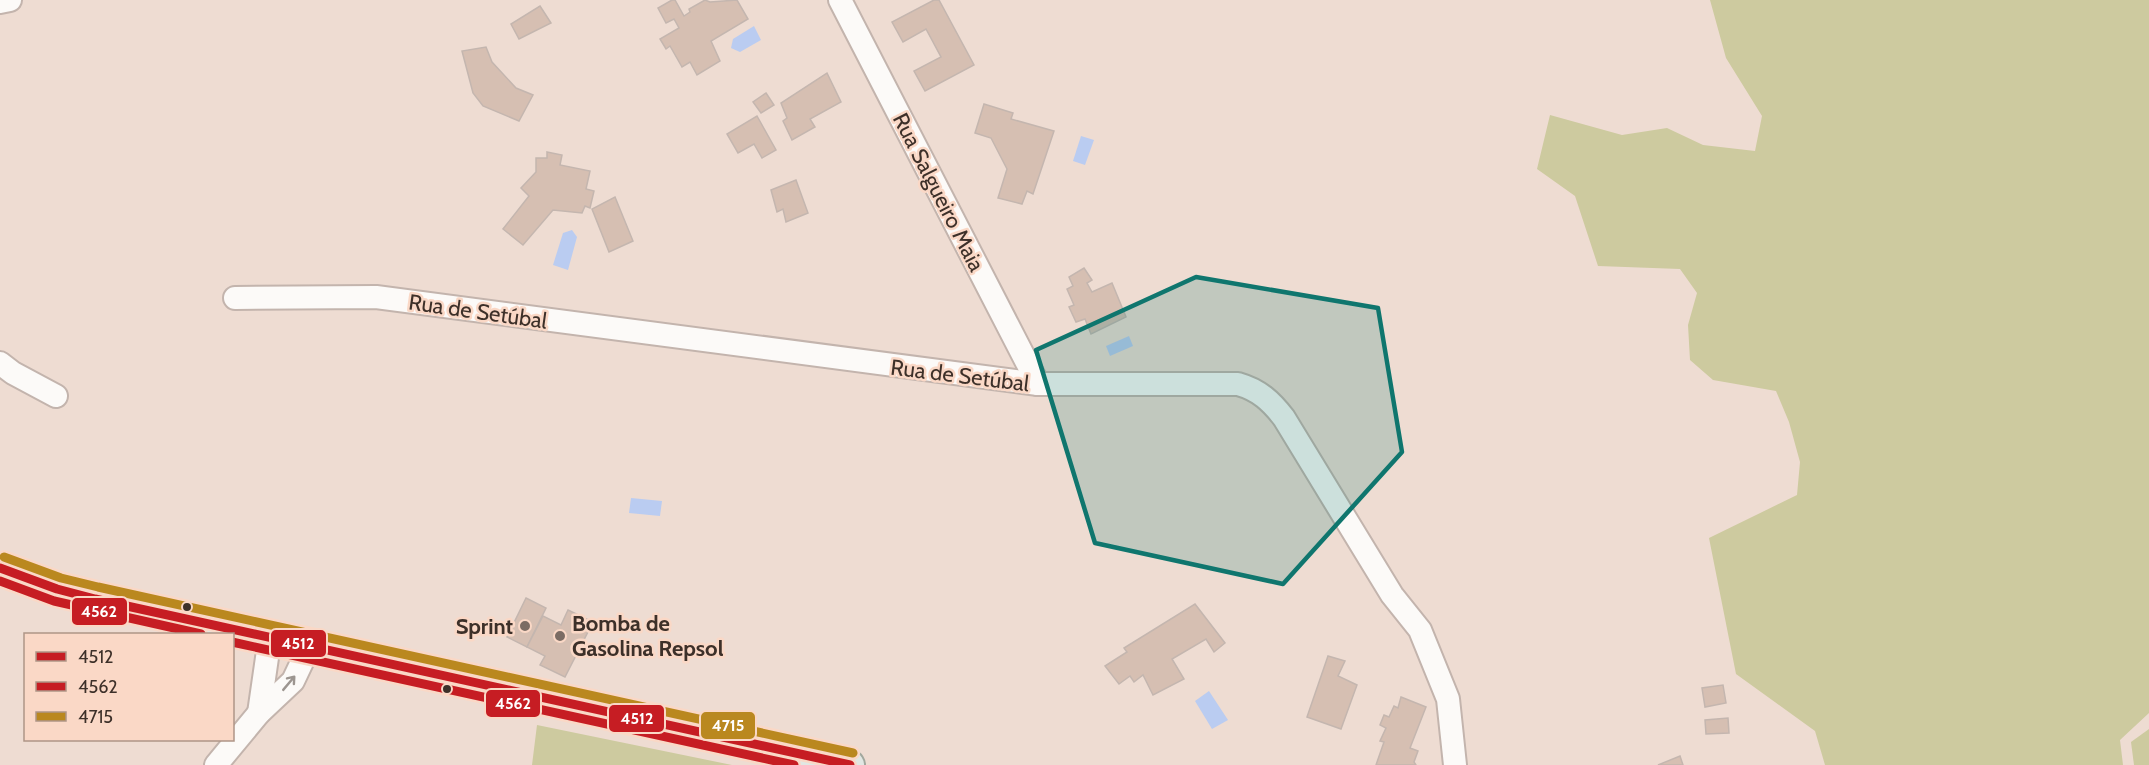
<svg xmlns="http://www.w3.org/2000/svg" width="2149" height="765" viewBox="0 0 2149 765" font-family="Cabin,sans-serif">
  <style>
    .green { fill: #cdca9f }
    .water { fill: #baccf1 }
    .building { fill: #d6bfb2; stroke: #c4b6af; stroke-width: 1.5 }
    .lines { fill: none; stroke-linecap: round; stroke-linejoin: round }
    .minor-casing { stroke: #c3b4ad; stroke-width: 26 }
    .major-casing { stroke: #a2a89e; stroke-width: 32 }
    .minor { stroke: #fcfaf8; stroke-width: 22 }
    .major { stroke: #e1e7e3; stroke-width: 28 }
    .bus-1-casing { stroke: #fad8c6; stroke-width: 14 }
    .bus-2-casing { stroke: #fad8c6; stroke-width: 14 }
    .bus-3-casing { stroke: #fad8c6; stroke-width: 14 }
    .bus-1 { stroke: #c61d23; stroke-width: 9 }
    .bus-2 { stroke: #c61d23; stroke-width: 9 }
    .bus-3 { stroke: #ba881f; stroke-width: 9 }
    .oneway { stroke: #9c9590 }
    .marked { fill: #0f766e; fill-opacity: 0.2; stroke: #0f766e; stroke-width: 4.5; stroke-linejoin: round }
    .bus-dot { fill: #3d3029; stroke: #fad8c6; stroke-width: 2 }
    .poi-dot { fill: #7b6c64; stroke: #fad8c6; stroke-width: 2 }
    .labels { text-anchor: middle; stroke-width: 5; stroke-linejoin: round; paint-order: stroke }
    .street-label { font-size: 22px; fill: #3d3029; stroke: #fad8c6 }
    .poi-label { font-size: 22px; font-weight: bold; fill: #3d3029; stroke: #fad8c6; text-anchor: start }
    .line-badge { stroke: #fad8c6; stroke-width: 2 }
    .badge-label { font-size: 16px; text-anchor: middle; font-weight: bold; fill: #fff }
  </style>
  <rect width="100%" height="100%" fill="#eedcd2"/>
  <g class="green">
    <polygon points="1710,0 2149,0 2149,713 2120,740 2123,765 1825,765 1815,731 1736,674 1709,538 1797,495 1800,462 1789,422 1776,391 1713,380 1690,360 1688,325 1697,293 1680,269 1598,266 1575,196 1537,169 1550,115 1622,135 1667,128 1703,145 1755,151 1762,116 1726,58"/>
    <polygon points="537,725 732,765 532,765"/>
    <polygon points="2149,729 2149,765 2134,765 2131,742"/>
  </g>
  <g class="water">
    <polygon points="754,26 761,40 740,52 731,48 733,39"/>
    <polygon points="1081,136 1094,140 1085,165 1073,161"/>
    <polygon points="572,230 577,237 568,270 553,265 563,233"/>
    <polygon points="1129,336 1133,346 1110,356 1106,346"/>
    <polygon points="631,498 662,501 660,516 629,513"/>
    <polygon points="1209,691 1228,720 1212,729 1195,701"/>
  </g>
  <g class="building">
    <polygon points="672,0 675,0 684,16 690,12 689,9 705,0 710,2 737,0 748,19 711,41 720,61 697,75 690,62 682,67 670,46 666,49 660,39 679,28 674,19 666,23 658,8"/>
    <polygon points="934,0 939,0 974,65 925,91 914,71 941,57 926,29 903,42 892,22"/>
    <polygon points="540,6 551,23 519,39 511,24"/>
    <polygon points="486,47 492,62 516,88 533,95 519,121 483,106 473,93 462,51"/>
    <polygon points="827,73 841,102 810,119 815,127 792,140 783,121 787,118 781,103"/>
    <polygon points="766,93 774,105 761,113 753,102"/>
    <polygon points="984,104 1013,113 1011,119 1054,131 1033,194 1027,191 1022,204 998,198 1007,169 991,138 975,133"/>
    <polygon points="757,116 776,150 762,158 754,144 738,153 727,134"/>
    <polygon points="547,152 562,155 560,165 590,171 586,189 594,191 590,208 585,206 582,213 553,210 523,245 503,229 529,196 521,188 536,172 536,158 547,158"/>
    <polygon points="796,180 808,213 786,222 783,209 777,212 771,190"/>
    <polygon points="615,197 633,241 609,252 592,209"/>
    <polygon points="1084,268 1092,280 1087,283 1092,292 1112,283 1126,317 1091,334 1085,319 1076,322 1069,307 1074,305 1067,289 1073,286 1069,277"/>
    <polygon points="526,598 546,608 527,647 507,637"/>
    <polygon points="1195,604 1225,643 1214,652 1206,639 1172,659 1184,679 1153,695 1143,675 1134,682 1130,676 1119,684 1105,666 1127,652 1124,648"/>
    <polygon points="568,610 593,622 565,677 540,665 545,656 527,647 543,616 561,625"/>
    <polygon points="1328,656 1345,661 1338,676 1357,685 1341,729 1307,717"/>
    <polygon points="1723,685 1726,703 1705,707 1702,688"/>
    <polygon points="1401,697 1426,707 1410,748 1418,751 1414,762 1416,765 1376,765 1384,742 1380,741 1386,728 1380,725 1384,715 1389,717 1394,706 1398,708"/>
    <polygon points="1728,718 1729,733 1706,734 1705,720"/>
    <polygon points="1680,756 1683,765 1658,765"/>
  </g>
  <g class="lines">
    <defs>
      <g id="minor">
        <polyline points="840,0 1038,384"/>
        <polyline points="0,2 10,0"/>
        <path d="M235 298 376 297 1038 384H1238C1259 390 1271 401 1284 418L1392 595 1420 630 1448 699 1455 765"/>
        <polyline points="0,363 13,373 56,396"/>
        <polyline points="259,713 270,637"/>
        <polyline points="216,765 259,713 293,681 302,662 306,645"/>
      </g>
      <polyline id="major" points="0,568 57,589 95,599 850,765"/>
    </defs>
    <use href="#minor" class="minor-casing"/>
    <use href="#major" class="major-casing"/>
    <use href="#minor" class="minor"/>
    <use href="#major" class="major"/>
    <defs>
      <polyline id="bus-1" points="0,568 57,589 95,599 850,765"/>
      <g id="bus-2">
        <polyline points="0,581 54,601 201,634"/>
        <polyline points="232,642 794,765"/>
      </g>
      <polyline id="bus-3" points="4,557 61,578 98,587 853,753"/>
    </defs>
    <use href="#bus-1" class="bus-1-casing"/>
    <use href="#bus-2" class="bus-2-casing"/>
    <use href="#bus-3" class="bus-3-casing"/>
    <use href="#bus-1" class="bus-1"/>
    <use href="#bus-2" class="bus-2"/>
    <use href="#bus-3" class="bus-3"/>
  </g>
  <defs><path id="oneway-shaft" d="M-6 0H5M1.5-3L5.5 0L1.5 3" fill="none" stroke-width="1.6" stroke-linecap="round" stroke-linejoin="round" transform="scale(1.5)"/></defs>
  <use class="oneway" href="#oneway-shaft" transform="translate(289 683) rotate(-50)"/>
  <path class="marked" d="M1196 277 1378 308 1402 452 1283 584 1095 543 1036 350Z"/>
  <g class="bus-dot">
    <circle cx="187" cy="607" r="5"/>
    <circle cx="447" cy="689" r="5"/>
  </g>
  <g class="poi-dot">
    <circle cx="525" cy="626" r="6"/>
    <circle cx="560" cy="636" r="6"/>
  </g>
  <g class="labels">
    <g class="street-label">
      <text transform="translate(939 192) rotate(63)" y="8">Rua Salgueiro Maia</text>
      <text transform="translate(478 311) rotate(8)" y="8">Rua de Setúbal</text>
      <text transform="translate(960 375) rotate(7)" y="8">Rua de Setúbal</text>
    </g>
    <g class="poi-label">
      <text x="572" y="631">Bomba de<tspan x="572" dy="25">Gasolina Repsol</tspan></text>
      <text x="513" y="634" text-anchor="end">Sprint</text>
    </g>
  </g>
  <g class="line-badge">
    <rect x="71" y="597" width="57" height="29" rx="6" fill="#c61d23"/>
    <rect x="270" y="629" width="57" height="29" rx="6" fill="#c61d23"/>
    <rect x="485" y="689" width="56" height="29" rx="6" fill="#c61d23"/>
    <rect x="608" y="704" width="57" height="29" rx="6" fill="#c61d23"/>
    <rect x="700" y="711" width="56" height="29" rx="6" fill="#ba881f"/>
  </g>
  <g class="badge-label">
    <text x="99" y="617">4562</text>
    <text x="298" y="649">4512</text>
    <text x="513" y="709">4562</text>
    <text x="637" y="724">4512</text>
    <text x="728" y="731">4715</text>
  </g>
  <rect x="24" y="633" width="210" height="108" fill="#fad8c6" stroke="#ae9587" stroke-width="1.5"/>
  <rect x="36" y="652" width="30" height="9" fill="#c61d23" stroke="#ae9587" stroke-width="1.5"/>
  <text x="78" y="663" font-size="18" fill="#3d3029">4512</text>
  <rect x="36" y="682" width="30" height="9" fill="#c61d23" stroke="#ae9587" stroke-width="1.5"/>
  <text x="78" y="693" font-size="18" fill="#3d3029">4562</text>
  <rect x="36" y="712" width="30" height="9" fill="#ba881f" stroke="#ae9587" stroke-width="1.5"/>
  <text x="78" y="723" font-size="18" fill="#3d3029">4715</text>
</svg>
